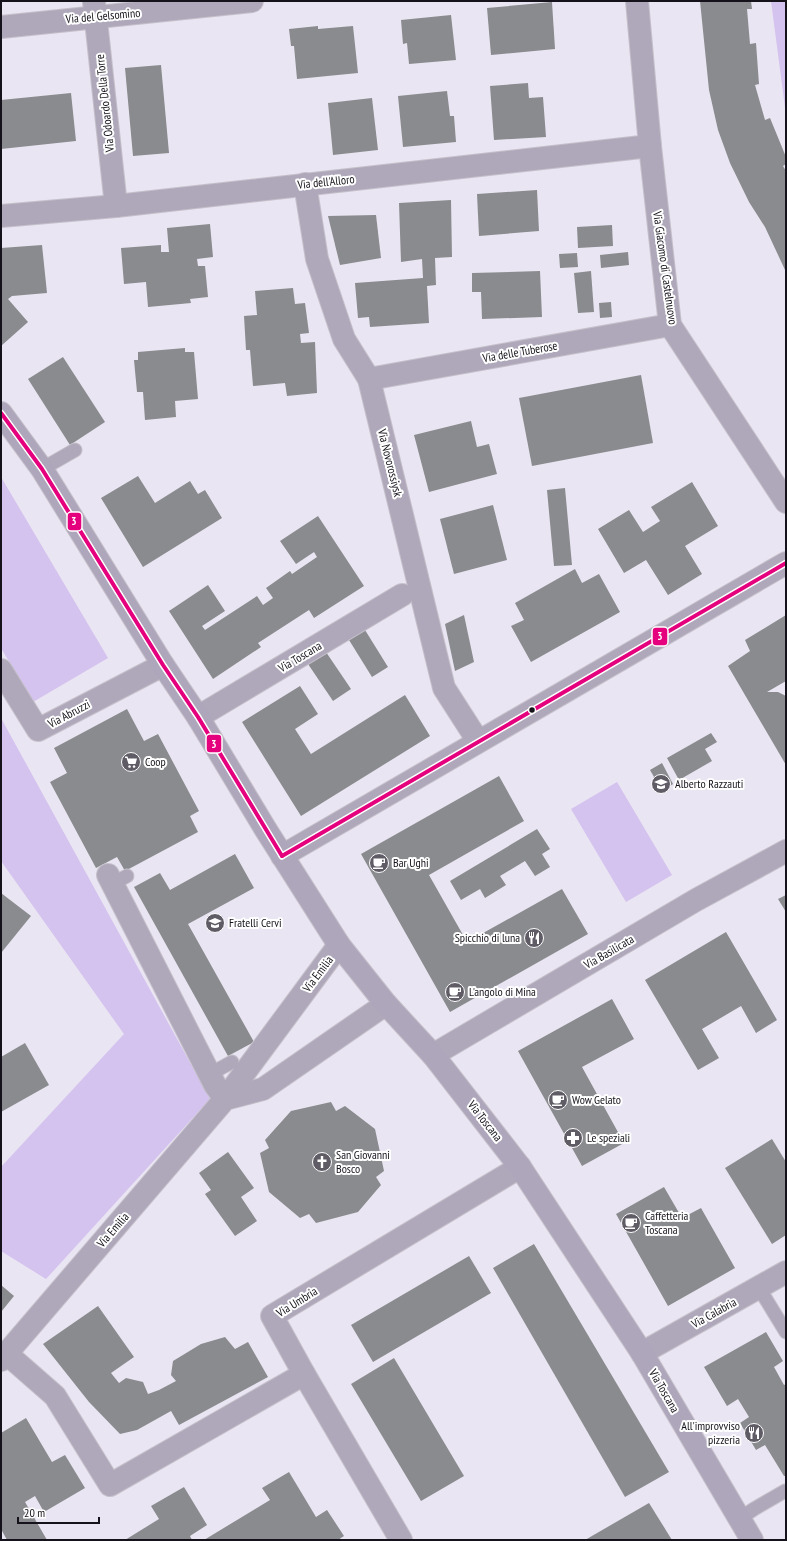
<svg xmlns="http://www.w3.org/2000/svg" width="787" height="1541" viewBox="0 0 787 1541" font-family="'PT Sans Narrow',sans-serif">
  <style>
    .green { fill: #d4c2ef }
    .building { fill: #898b8e }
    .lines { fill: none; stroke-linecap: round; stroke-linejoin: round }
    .lane-casing { stroke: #c5c0ca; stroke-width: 15 }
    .street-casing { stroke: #c5c0ca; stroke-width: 24 }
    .secondary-casing { stroke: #c5c0ca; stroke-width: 24 }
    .lane { stroke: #afa8bb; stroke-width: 13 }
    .street { stroke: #afa8bb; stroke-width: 22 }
    .secondary { stroke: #aea6bb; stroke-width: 22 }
    .bus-1-casing { stroke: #fff; stroke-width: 7 }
    .bus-1 { stroke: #e5007d; stroke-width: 4 }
    .bus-dot { fill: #16121b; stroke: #fff; stroke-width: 1.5 }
    .labels { text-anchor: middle; stroke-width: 4; stroke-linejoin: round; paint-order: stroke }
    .street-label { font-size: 12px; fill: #16121b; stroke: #fff }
    .poi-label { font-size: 12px; fill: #16121b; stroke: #fff; text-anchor: start }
    .line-badge { stroke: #fff; stroke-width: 1.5 }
    .badge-label { font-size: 11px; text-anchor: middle; font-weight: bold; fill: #fff }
  </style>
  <rect width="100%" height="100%" fill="#eae5f2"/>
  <g class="green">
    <polygon points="771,1 786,1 786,115"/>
    <polygon points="1,477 108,658 33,702 1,648"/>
    <polygon points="1,718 210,1099 46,1279 1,1251 1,1167 124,1034 1,861"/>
    <polygon points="617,782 672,875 626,902 571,809"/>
  </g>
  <g class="building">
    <polygon points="700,1 751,1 752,9 747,9 750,44 756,43 759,84 755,85 765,120 770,118 786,157 786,164 783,166 786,171 786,272 765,227 749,202 730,163 718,130 709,90"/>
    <polygon points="552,2 555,49 491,55 487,8"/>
    <polygon points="451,15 456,60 409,64 407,43 403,44 401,20"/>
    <polygon points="318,26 318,29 353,26 358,73 297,79 294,46 291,46 289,29"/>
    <polygon points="161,65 169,153 133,156 125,68"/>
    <polygon points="528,83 529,98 543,97 546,137 494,140 490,86"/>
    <polygon points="447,91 450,116 454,116 456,142 403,147 398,96"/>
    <polygon points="71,93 76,141 1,149 1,100"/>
    <polygon points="372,98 378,150 333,155 328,103"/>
    <polygon points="537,190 539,231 479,236 477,194"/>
    <polygon points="451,200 452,257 435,258 436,285 427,286 429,323 370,327 369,317 358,318 355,283 423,278 422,259 401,262 399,203"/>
    <polygon points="376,215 381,258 340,265 328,216"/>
    <polygon points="210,224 213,257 197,259 198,266 205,266 208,297 190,299 191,303 148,307 146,282 124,284 121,248 161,245 161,252 169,252 167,228"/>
    <polygon points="612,225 613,246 578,248 577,227"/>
    <polygon points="42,245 47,293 12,296 8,299 28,322 1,346 1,248"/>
    <polygon points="628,252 629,265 601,268 600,255"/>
    <polygon points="577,253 578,267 560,268 559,254"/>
    <polygon points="540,271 542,317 482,319 481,292 472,292 472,273"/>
    <polygon points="591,271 594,312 578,313 574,273"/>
    <polygon points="293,288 295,304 305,303 309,333 300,334 301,343 315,342 317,393 287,396 285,383 253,386 250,350 246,350 244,316 257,315 255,291"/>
    <polygon points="611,302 612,317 600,318 599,303"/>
    <polygon points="185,348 185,352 194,352 198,399 175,401 176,417 145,420 143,392 137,392 134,360 138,360 138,352"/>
    <polygon points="63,357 105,422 70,445 28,379"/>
    <polygon points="641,375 653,443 532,466 519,398"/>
    <polygon points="471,421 477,447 489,444 497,474 429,492 414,435"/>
    <polygon points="138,476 155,503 190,481 198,494 205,490 222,518 143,567 101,498"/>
    <polygon points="692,482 718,526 685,546 702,574 668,595 646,560 624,573 598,529 629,510 643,532 660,521 651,507"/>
    <polygon points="565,488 572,565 554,566 547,490"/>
    <polygon points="493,505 507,560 454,574 440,519"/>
    <polygon points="318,516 364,586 314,618 309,610 258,643 261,647 213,679 169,611 208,585 225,611 202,626 205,630 257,596 263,605 273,598 266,588 290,571 292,574 317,557 314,552 296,564 280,541"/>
    <polygon points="575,569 582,583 599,574 620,612 531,662 511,626 524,620 515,603"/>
    <polygon points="464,615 474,662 455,671 445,624"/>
    <polygon points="786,615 786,681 767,692 778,692 786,696 786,765 728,666 750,651 745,640"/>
    <polygon points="365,630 388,667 372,677 349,640"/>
    <polygon points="326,652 351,689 333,701 308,664"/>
    <polygon points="300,686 318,714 295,729 311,754 405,695 430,736 301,816 242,722"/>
    <polygon points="127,709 144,741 158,734 199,811 190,816 198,832 125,871 117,857 96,868 50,782 67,773 54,748"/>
    <polygon points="711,733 717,742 705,749 712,761 679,780 667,758"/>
    <polygon points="662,763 673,784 662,791 650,770"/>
    <polygon points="499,776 524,821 429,875 467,942 562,889 588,934 450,1012 361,854"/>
    <polygon points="537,829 550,849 542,854 550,867 535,876 525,861 500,876 506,885 485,898 480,889 461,900 450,881"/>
    <polygon points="235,854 254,888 188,924 254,1042 228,1056 134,887 160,873 170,890"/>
    <polygon points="1,893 31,916 1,953"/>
    <polygon points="786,895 786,912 778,899"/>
    <polygon points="726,932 777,1020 756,1033 741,1006 702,1029 719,1058 698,1070 645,980"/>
    <polygon points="612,999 634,1039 582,1067 624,1143 582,1166 518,1051"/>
    <polygon points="25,1043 49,1085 1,1112 1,1057"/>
    <polygon points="331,1102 336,1111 345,1106 375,1129 384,1171 376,1177 381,1185 358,1212 316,1223 309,1214 300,1218 269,1192 260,1153 269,1148 265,1140 291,1111"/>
    <polygon points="772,1139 786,1162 786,1235 772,1244 725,1168"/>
    <polygon points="228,1152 254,1188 241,1197 257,1221 235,1236 205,1194 211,1190 199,1173"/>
    <polygon points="664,1187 682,1218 701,1208 735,1268 668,1306 616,1214"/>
    <polygon points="534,1244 669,1472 625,1497 493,1268"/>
    <polygon points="469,1256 491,1293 373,1362 351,1325"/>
    <polygon points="1,1285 14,1296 1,1312"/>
    <polygon points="98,1306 134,1357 111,1373 119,1383 126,1378 143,1382 148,1394 159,1390 176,1381 171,1375 173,1361 201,1344 225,1337 235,1349 248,1342 268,1377 179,1425 171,1411 137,1430 120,1434 89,1402 43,1344"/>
    <polygon points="766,1332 783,1361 774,1367 784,1385 786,1384 786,1476 784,1476 765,1445 756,1450 740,1423 749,1417 738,1399 727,1406 704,1367"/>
    <polygon points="394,1358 464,1476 421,1501 351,1384"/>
    <polygon points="26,1418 52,1462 65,1455 85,1488 44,1512 35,1496 25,1502 47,1540 7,1540 1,1529 1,1433"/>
    <polygon points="289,1472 316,1517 327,1510 344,1536 338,1540 204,1540 270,1500 262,1488"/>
    <polygon points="184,1487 207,1525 190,1536 192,1540 125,1540 159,1519 151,1506"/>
    <polygon points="649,1503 672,1540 585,1540"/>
  </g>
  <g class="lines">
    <defs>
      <g id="lane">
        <polyline points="42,469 75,450"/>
        <polyline points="112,884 127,876"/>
        <polyline points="210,1074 232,1062"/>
        <polyline points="759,1288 786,1332"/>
        <polyline points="739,1519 754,1509 785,1491"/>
      </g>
      <g id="street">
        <polyline points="637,1 650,146 670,325 786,502"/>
        <polyline points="94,2 116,206"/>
        <polyline points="1,27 252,1"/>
        <polyline points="305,184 317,259 344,339 369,379 444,688 478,741"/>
        <polyline points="1,216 116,206 650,146"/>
        <polyline points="369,379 670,325"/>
        <polyline points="1,670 38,730 163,665"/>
        <polyline points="198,717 402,595"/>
        <polyline points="282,856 786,563"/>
        <polyline points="108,875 215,1085 225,1099 339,945"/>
        <polyline points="433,1055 696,900 786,851"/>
        <polyline points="642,1353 786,1272"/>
        <polyline points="7,1354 55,1396 110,1485 304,1374"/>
        <polyline points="1,1360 225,1099 263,1089 386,1004"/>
        <polyline points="401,1540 304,1374 272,1316 520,1167"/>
      </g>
      <polyline id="secondary" points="1,413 42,469 163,665 198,717 266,830 339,945 386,1004 433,1055 520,1167 642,1353 752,1540"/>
    </defs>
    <use href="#lane" class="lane-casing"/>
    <use href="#street" class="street-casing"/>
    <use href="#secondary" class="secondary-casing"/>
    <use href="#lane" class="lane"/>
    <use href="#street" class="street"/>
    <use href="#secondary" class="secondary"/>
    <defs>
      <g id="bus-1">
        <polyline points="1,413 42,469 163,665 198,717 282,856"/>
        <polyline points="282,856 786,563"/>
      </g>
    </defs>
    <use href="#bus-1" class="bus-1-casing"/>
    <use href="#bus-1" class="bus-1"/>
  </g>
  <defs>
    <symbol id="supermarket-disc" viewBox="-11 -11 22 22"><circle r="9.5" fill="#605c66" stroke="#fff"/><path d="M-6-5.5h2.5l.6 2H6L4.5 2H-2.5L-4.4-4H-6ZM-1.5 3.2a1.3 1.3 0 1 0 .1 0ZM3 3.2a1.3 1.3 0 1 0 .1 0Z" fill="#fff"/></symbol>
    <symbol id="school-disc" viewBox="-11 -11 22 22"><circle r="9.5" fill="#605c66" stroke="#fff"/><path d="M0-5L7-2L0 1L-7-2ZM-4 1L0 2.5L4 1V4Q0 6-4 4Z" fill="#fff"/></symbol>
    <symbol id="cafe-disc" viewBox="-11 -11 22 22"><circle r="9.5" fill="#605c66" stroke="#fff"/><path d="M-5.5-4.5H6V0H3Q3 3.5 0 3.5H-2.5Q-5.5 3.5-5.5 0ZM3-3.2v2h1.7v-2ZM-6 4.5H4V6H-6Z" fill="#fff"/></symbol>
    <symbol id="restaurant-disc" viewBox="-11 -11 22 22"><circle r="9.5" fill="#605c66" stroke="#fff"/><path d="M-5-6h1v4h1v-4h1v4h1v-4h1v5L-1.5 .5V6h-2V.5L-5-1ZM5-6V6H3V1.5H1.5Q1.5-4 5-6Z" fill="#fff"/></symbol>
    <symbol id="pharmacy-disc" viewBox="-11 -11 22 22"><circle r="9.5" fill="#605c66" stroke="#fff"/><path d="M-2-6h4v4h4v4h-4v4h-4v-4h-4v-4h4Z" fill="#fff"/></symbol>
    <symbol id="church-disc" viewBox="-11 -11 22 22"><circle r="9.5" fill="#605c66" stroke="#fff"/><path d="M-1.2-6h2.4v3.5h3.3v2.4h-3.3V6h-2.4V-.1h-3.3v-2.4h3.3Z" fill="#fff"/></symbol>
  </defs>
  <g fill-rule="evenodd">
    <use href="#supermarket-disc" x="120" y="751" width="22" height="22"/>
    <use href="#school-disc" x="650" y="773" width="22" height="22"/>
    <use href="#cafe-disc" x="368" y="852" width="22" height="22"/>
    <use href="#school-disc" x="204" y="912" width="22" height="22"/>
    <use href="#restaurant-disc" x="523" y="927" width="22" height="22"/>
    <use href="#cafe-disc" x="444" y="981" width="22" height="22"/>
    <use href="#cafe-disc" x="547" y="1089" width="22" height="22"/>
    <use href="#pharmacy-disc" x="562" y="1127" width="22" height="22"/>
    <use href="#church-disc" x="311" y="1151" width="22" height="22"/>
    <use href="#cafe-disc" x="620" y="1212" width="22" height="22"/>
    <use href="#restaurant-disc" x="743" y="1422" width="22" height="22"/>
  </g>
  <circle class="bus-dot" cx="532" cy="710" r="3.5"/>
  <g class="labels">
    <g class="street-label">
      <text transform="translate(103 16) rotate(-5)" y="4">Via del Gelsomino</text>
      <text transform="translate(105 103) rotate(-96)" y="4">Via Odoardo Della Torre</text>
      <text transform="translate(326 182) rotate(-6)" y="4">Via dell'Alloro</text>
      <text transform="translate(665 268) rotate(82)" y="4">Via Giacomo di Castelnuovo</text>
      <text transform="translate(520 352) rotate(-10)" y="4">Via delle Tuberose</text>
      <text transform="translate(390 463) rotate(76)" y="4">Via Novorossiysk</text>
      <text transform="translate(300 657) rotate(-31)" y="4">Via Toscana</text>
      <text transform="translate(69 714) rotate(-28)" y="4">Via Abruzzi</text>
      <text transform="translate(609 952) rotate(-30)" y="4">Via Basilicata</text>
      <text transform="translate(318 974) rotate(-53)" y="4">Via Emilia</text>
      <text transform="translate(485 1121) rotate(52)" y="4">Via Toscana</text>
      <text transform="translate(113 1230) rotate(-49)" y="4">Via Emilia</text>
      <text transform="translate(297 1302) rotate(-32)" y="4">Via Umbria</text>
      <text transform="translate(714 1313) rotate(-29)" y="4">Via Calabria</text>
      <text transform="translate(664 1391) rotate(60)" y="4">Via Toscana</text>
    </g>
    <g class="poi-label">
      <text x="145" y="766">Coop</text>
      <text x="675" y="788">Alberto Razzauti</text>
      <text x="393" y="867">Bar Ughi</text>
      <text x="229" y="927">Fratelli Cervi</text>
      <text x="520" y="942" text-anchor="end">Spicchio di luna</text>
      <text x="469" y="996">L'angolo di Mina</text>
      <text x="572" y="1104">Wow Gelato</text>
      <text x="587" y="1142">Le speziali</text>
      <text x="336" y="1159">San Giovanni<tspan x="336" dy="14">Bosco</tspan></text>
      <text x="645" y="1220">Caffetteria<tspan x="645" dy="14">Toscana</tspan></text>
      <text x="740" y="1430" text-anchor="end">All'improvviso<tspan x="740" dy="14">pizzeria</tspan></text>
    </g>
  </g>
  <g class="line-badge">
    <rect x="67" y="512" width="15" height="19" rx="4" fill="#e5007d"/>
    <rect x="652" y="627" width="16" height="19" rx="4" fill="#e5007d"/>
    <rect x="206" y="734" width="16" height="19" rx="4" fill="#e5007d"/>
  </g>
  <g class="badge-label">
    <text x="74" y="525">3</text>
    <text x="660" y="640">3</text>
    <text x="214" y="748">3</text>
  </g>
  <rect width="787" height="1541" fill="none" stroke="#16121b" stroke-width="4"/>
  <path d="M18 1517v6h81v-6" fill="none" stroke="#16121b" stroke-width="2"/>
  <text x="24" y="1517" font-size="12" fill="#16121b" stroke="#ffffff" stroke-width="3" paint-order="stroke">20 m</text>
</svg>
